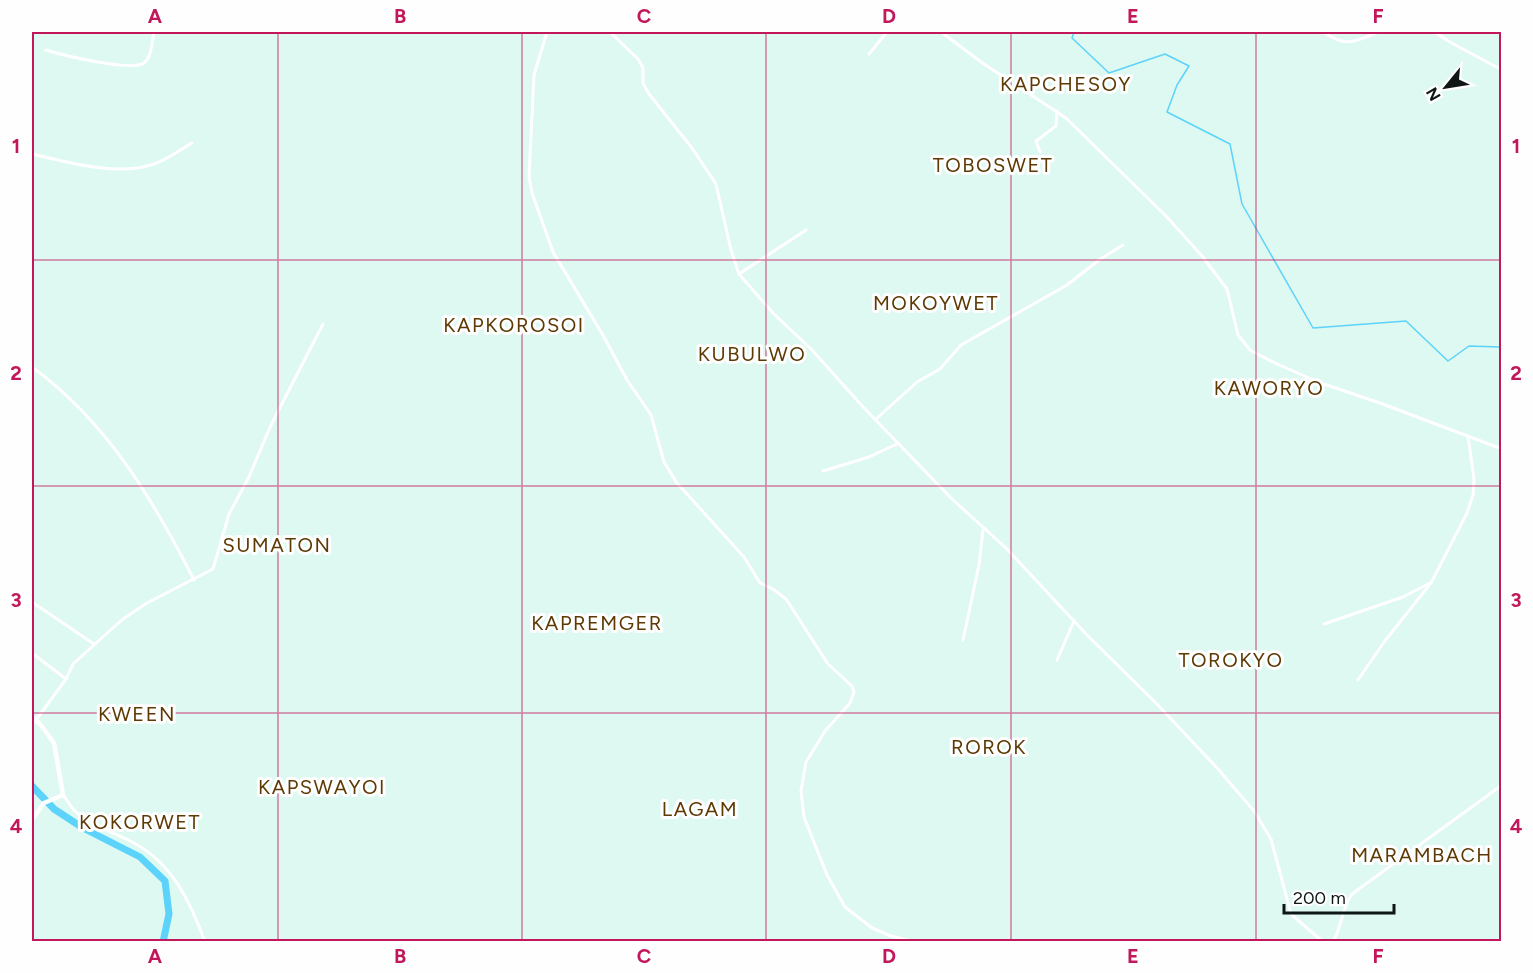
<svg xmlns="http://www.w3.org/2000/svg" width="1533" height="973" viewBox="0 0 1533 973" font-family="Figtree,sans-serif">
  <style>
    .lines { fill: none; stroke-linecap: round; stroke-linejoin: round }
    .stream { stroke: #5bd3fb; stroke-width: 1.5 }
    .river { stroke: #5bd3fb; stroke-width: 7 }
    .minor { stroke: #fff; stroke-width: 3 }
    .primary { stroke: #fff; stroke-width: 4.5 }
    .grid { fill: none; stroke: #c2185b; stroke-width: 1.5; stroke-opacity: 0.55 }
    .labels { text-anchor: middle; stroke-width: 6; stroke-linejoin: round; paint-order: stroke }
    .quarter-label { font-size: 20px; letter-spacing: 1.5px; fill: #5d3903; stroke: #fefefe }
    .neatline { fill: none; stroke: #c2185b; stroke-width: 2 }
    .grid-label { font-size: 20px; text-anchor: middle; font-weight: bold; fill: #c2185b }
  </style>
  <rect width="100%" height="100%" fill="#def8f2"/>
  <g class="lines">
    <polyline class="stream" points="1074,32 1072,38 1109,73 1165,54 1189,66 1177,85 1167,112 1230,144 1242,204 1313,328 1406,321 1448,361 1469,346 1500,347 1502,356"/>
    <polyline class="river" points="32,786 54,809 83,828 140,857 165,881 169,914 163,942"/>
    <g class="minor">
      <polyline points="547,32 534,75 529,177 532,193 553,252 604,337 627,380 651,415 664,462 677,483 744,557 760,583 773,589 786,599 828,664 852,686 854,692 850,703 825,731 806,762 801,791 804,817 827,875 845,907 872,928 891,936 915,942"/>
      <polyline points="610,32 638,59 643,68 643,83 649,94 692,148 716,184 731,250 739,274 773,313 812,350 864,408 951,498 1007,549 1086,634 1157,704 1218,769 1254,811 1271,839 1291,914 1323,942"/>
      <polyline points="941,32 984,64 1066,118 1167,217 1202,256 1227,289 1238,335 1250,350 1275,363 1318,382 1380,403 1502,449"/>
      <path d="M1323 32C1348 48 1353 42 1379 32"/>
      <polyline points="1435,32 1448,41 1502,70"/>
      <path d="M46 50C62 55 132 72 144 63 152 57 152 40 154 32"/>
      <polyline points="869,54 887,32"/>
      <polyline points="1040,152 1036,141 1056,126 1057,111"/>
      <path d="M32 154C68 162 115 176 151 165 166 161 178 151 192 143"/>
      <polyline points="739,274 806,230"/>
      <path d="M32 367C106 421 153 499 194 580"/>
      <polyline points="876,419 917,382 940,369 961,345 1067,285 1099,260 1123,245"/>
      <polyline points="823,471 869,457 899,443"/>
      <polyline points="32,602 94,644"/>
      <polyline points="1324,624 1403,597 1430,583"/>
      <polyline points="963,640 979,565 983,530"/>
      <polyline points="32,653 66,679"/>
      <polyline points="1057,660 1074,621"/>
      <polyline points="1358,680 1384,642 1431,583 1467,513 1473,495 1474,479 1468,436"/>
      <polyline points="36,720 66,679 73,664 105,635 123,619 147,603 213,569 229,514 248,479 271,425 323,324"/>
      <path d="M63 795C67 799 70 806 74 810 90 826 115 832 134 843 172 863 191 903 205 942"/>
      <path d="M1333 942C1342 926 1342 908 1352 894L1502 785"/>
    </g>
    <polyline class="primary" points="32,717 40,724 54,743 63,795 44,803 32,820"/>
  </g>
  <path class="grid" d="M278 32V942M522 32V942M766 32V942M1011 32V942M1256 32V942M32 260H1502M32 486H1502M32 713H1502"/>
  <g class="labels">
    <g class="quarter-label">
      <text x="1066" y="91">KAPCHESOY</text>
      <text x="993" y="172">TOBOSWET</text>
      <text x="936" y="310">MOKOYWET</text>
      <text x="514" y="332">KAPKOROSOI</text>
      <text x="752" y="361">KUBULWO</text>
      <text x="1269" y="395">KAWORYO</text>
      <text x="277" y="552">SUMATON</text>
      <text x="597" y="630">KAPREMGER</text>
      <text x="1231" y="667">TOROKYO</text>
      <text x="137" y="721">KWEEN</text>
      <text x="989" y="754">ROROK</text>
      <text x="322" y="794">KAPSWAYOI</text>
      <text x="700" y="816">LAGAM</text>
      <text x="140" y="829">KOKORWET</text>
      <text x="1422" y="862">MARAMBACH</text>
    </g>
  </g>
  <rect width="1533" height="973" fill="none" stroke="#fefefe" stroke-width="66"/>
  <g transform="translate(1446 87) rotate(240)" stroke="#fefefe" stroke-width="4.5" paint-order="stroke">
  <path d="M0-4.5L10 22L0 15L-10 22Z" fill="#0e1715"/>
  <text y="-9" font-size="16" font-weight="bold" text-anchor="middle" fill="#0e1715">N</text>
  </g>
  <path d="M1284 904v9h110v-9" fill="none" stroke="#0e1715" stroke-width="3"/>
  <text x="1293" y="904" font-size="18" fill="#0e1715" stroke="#fefefe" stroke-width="4.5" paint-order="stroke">200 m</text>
  <rect x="33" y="33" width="1467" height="907" class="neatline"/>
  <g class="grid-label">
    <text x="155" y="23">A</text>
    <text x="400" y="23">B</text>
    <text x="644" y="23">C</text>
    <text x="889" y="23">D</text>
    <text x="1133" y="23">E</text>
    <text x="1378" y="23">F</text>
    <text x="16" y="153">1</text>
    <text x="1516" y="153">1</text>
    <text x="16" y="380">2</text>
    <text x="1516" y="380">2</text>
    <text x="16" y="607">3</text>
    <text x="1516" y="607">3</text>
    <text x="16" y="833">4</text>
    <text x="1516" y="833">4</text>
    <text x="155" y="963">A</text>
    <text x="400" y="963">B</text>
    <text x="644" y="963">C</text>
    <text x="889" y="963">D</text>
    <text x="1133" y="963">E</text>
    <text x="1378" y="963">F</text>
  </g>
</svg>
